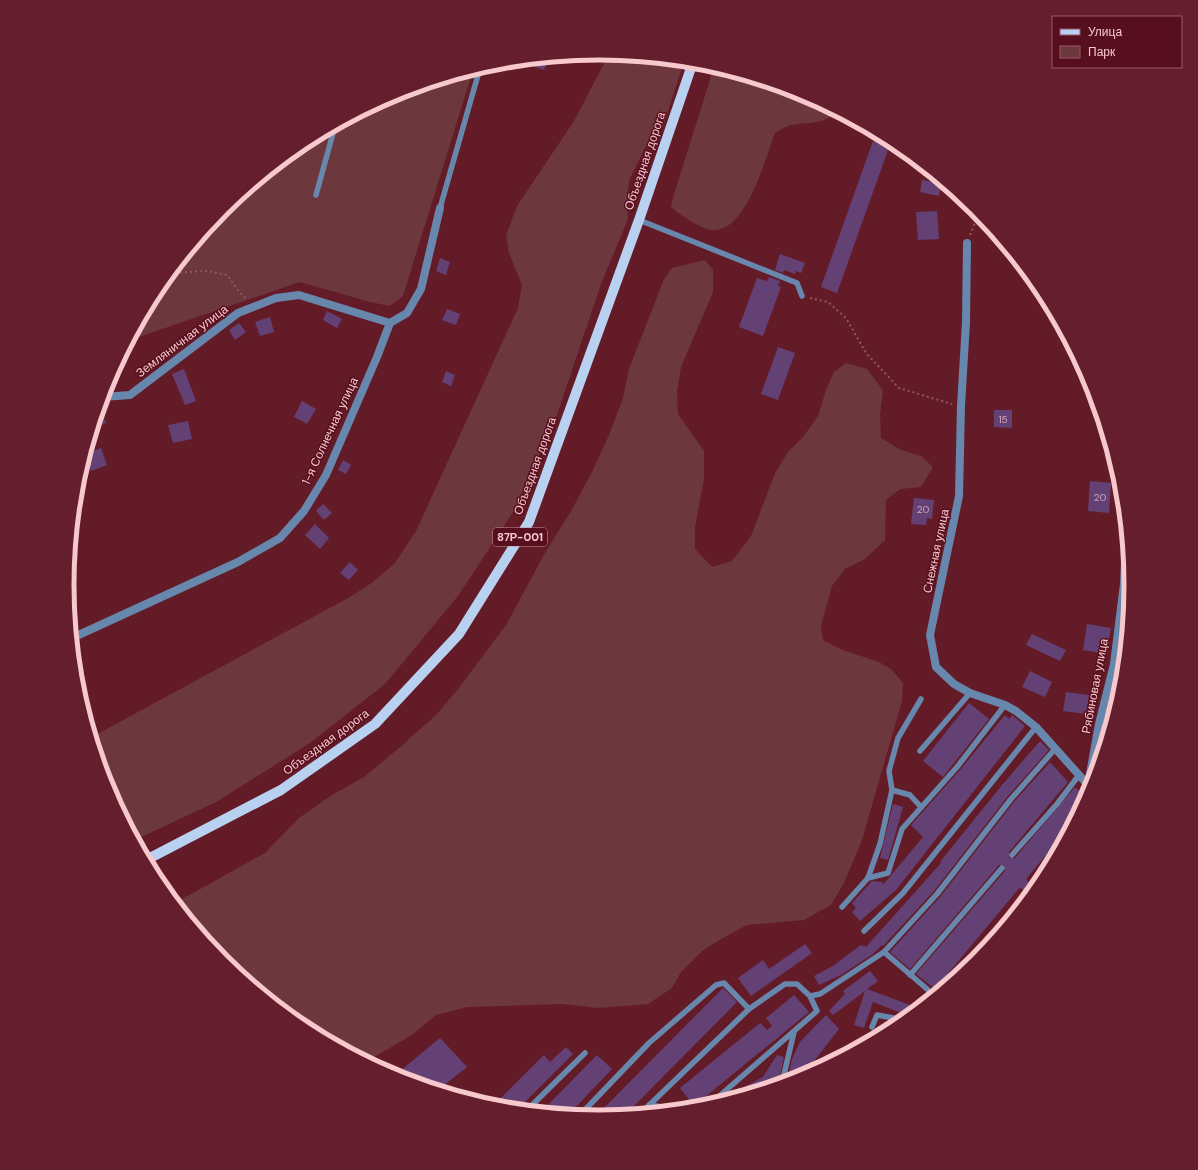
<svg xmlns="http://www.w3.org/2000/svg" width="1198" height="1170" viewBox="0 0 1198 1170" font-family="'DM Sans',sans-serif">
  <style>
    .green { fill: #6c373d }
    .building { fill: #644175 }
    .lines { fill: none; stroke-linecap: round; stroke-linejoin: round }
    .path { stroke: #95555f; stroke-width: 2; stroke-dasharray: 2 3; stroke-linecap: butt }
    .service { stroke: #6887ad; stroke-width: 5.5 }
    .minor { stroke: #6887ad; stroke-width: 8 }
    .primary { stroke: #b8d1f0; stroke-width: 10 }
    .labels { text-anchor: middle; stroke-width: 3; stroke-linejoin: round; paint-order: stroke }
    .number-label { font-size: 10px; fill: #d2a7b6 }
    .shield { fill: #570f1f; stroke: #c79198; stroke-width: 1 }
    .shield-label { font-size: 11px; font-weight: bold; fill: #f7c9cc }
    .street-label { font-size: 12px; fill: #f7c9cc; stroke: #570f1f }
    .rim { fill: none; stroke: #f7c9cc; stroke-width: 5 }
  </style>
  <rect width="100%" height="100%" fill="#641b28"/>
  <g class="green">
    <polygon points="609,54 684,61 663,127 645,148 630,178 627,194 628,219 601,284 557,415 515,509 458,596 385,684 310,743 216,802 135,840 107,788 92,737 350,597 373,582 395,563 416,531 518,308 522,285 509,253 506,235 517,206 574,121"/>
    <path d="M714 67 803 94 835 111C827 125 806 122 792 125 786 126 780 130 775 133 765 159 746 234 711 230 700 228 680 215 671 207L674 194Z"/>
    <polygon points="473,70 403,296 390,306 370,302 300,282 130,340 157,289 223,209 304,143 396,93"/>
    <polygon points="705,260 713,270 713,292 681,367 677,392 678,414 704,451 704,479 695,527 695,549 712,567 732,561 751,536 775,473 788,452 803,437 818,416 826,390 834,372 846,363 867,369 883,390 880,415 881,438 901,450 921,456 933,467 921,487 900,489 886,500 885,540 865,559 845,569 832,586 821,626 823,640 840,649 879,662 891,669 903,683 902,701 862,840 844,883 831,905 804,920 747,925 723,938 702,951 681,972 672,988 648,1004 598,1008 562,1004 467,1007 436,1015 412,1035 376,1056 360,1058 303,1027 223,961 175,903 265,853 299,818 332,795 364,777 400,747 436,715 458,689 506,625 546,551 571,511 592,472 609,435 623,398 629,369 664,279 672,268"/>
  </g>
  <g class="building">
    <polygon points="549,58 544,70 519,61"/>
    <polygon points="873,141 889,147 837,293 821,287"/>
    <polygon points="922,180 941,183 939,196 920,192"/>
    <polygon points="937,211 939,239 918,240 916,212"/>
    <polygon points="780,254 805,263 801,273 796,271 795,274 784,270 783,273 775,270"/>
    <polygon points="440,258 450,262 446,275 436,271"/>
    <polygon points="769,277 780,281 778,286 781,287 763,336 739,327 757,278 767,281"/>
    <polygon points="447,309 460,314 456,325 442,320"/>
    <polygon points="327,311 342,319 337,328 323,320"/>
    <polygon points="270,317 274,332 260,336 255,322"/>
    <polygon points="239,323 246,332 235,340 229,330"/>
    <polygon points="778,347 795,353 778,400 761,394"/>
    <polygon points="184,369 196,401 185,405 172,374"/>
    <polygon points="446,371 455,375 451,386 442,382"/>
    <polygon points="302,401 316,409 307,424 294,417"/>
    <polygon points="100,408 106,423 93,428 95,421"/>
    <polygon points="994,410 1012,410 1012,428 994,427"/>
    <polygon points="188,421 192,439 173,443 168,425"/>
    <polygon points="101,448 107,465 91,471 86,453"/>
    <polygon points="343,460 351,465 346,474 338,470"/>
    <polygon points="1090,481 1111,483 1109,513 1088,511"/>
    <polygon points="914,498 934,500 932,519 927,518 926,525 911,524"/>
    <polygon points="323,504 332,513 324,520 316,511"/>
    <polygon points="315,524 329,538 320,549 305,535"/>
    <polygon points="350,562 358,570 349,580 340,573"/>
    <polygon points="1087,624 1111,628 1107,654 1083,650"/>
    <polygon points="1032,634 1066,650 1060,661 1026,645"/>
    <polygon points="1030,671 1052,682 1045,697 1022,687"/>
    <polygon points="1066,692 1089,695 1086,714 1063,711"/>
    <polygon points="969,703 989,719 943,777 923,761"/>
    <polygon points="1005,715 1009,719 1012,715 1025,726 896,890 860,921 852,912 856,908 852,903 872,881 883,882 882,886 923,837 911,825 960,770"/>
    <polygon points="1040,741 1049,750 1008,796 934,891 883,946 882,945 873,954 841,975 819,985 814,976 833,966 861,945 866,947 941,863 940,862 1002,785"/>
    <polygon points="1050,762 1068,782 1009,852 1009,858 1015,858 1074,788 1076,788 1086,797 1070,827 1026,879 1035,888 1028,896 1020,887 935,989 916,974 1005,871 1004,865 999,865 910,969 890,952 940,897 1014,802"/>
    <polygon points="893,804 903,807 888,860 880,858"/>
    <polygon points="805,944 812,953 751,996 738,978 763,960 769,969"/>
    <polygon points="870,971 878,981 867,989 918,1008 909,1016 873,1002 864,1028 854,1025 865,991 833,1015 829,1011 845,994 843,991"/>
    <polygon points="723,988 737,1002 626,1114 595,1117"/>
    <polygon points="794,995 809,1012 694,1106 680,1088 760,1023 767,1030 772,1026 766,1018"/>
    <polygon points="826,1015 839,1029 807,1070 806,1075 787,1081 792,1059 800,1042"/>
    <polygon points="440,1038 467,1067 438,1090 394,1076"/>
    <polygon points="566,1047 573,1054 518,1109 493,1106 544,1055 550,1062"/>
    <polygon points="597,1055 612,1069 569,1114 542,1111"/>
    <polygon points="777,1055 784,1057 778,1084 732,1098 731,1094 763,1077"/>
  </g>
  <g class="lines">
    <g class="path">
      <polyline points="970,235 979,213"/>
      <polyline points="170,273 206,271 227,275 240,293 247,299"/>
      <polyline points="810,298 828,302 846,318 866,353 899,388 952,404"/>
    </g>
    <g class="service">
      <polyline points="316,195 335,126"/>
      <polyline points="440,208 480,68"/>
      <polyline points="639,220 797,283 802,296"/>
      <polyline points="920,751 970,693"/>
      <polyline points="892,790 910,795 921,807"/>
      <polyline points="1012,855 1057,804 1079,775"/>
      <polyline points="868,878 888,873 902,829 957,767 1005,705"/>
      <polyline points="842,907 868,878 880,844 892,790 889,771 898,738 921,699"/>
      <polyline points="864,931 903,893 1036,727"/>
      <polyline points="884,952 934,995"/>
      <polyline points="974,962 980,955"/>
      <polyline points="910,975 1002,868"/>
      <polyline points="810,996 820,994 884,952 937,894 1011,799 1055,749"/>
      <polyline points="872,1027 877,1015 904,1020"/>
      <polyline points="782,1083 794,1032"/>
      <polyline points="649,1105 678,1109"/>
      <polyline points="527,1110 585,1053"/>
      <polyline points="641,1113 749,1009 785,984 797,984 810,996 817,1011 709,1105"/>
      <polyline points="580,1115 649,1043 716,985 724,983 749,1009"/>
    </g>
    <g class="minor">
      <polyline points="967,243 966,322 961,406 959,496 930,635 936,667 954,684 970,693 1005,705 1016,711 1036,727 1088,785"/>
      <polyline points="103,397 130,395 238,313 276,298 299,295 390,323"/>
      <polyline points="72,638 238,562 280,538 304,511 326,475 377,357 390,323 407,313 421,289 440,208"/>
      <polyline points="1090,788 1088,785 1099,724 1114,664 1124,584 1126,539"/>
    </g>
    <polyline class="primary" points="146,860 281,790 375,724 459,634 529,522 639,220 693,62"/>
  </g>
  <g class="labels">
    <g class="number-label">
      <text x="1003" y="423">15</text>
      <text x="1100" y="501">20</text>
      <text x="923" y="513">20</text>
    </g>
    <rect class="shield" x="493" y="528" width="54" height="18" rx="3"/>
    <g class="shield-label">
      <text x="520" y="541">87Р-001</text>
    </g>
    <g class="street-label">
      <text transform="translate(645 161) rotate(-71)" y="4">Объездная дорога</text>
      <text transform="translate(182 341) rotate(-37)" y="4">Земляничная улица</text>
      <text transform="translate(330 431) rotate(-65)" y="4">1-я Солнечная улица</text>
      <text transform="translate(535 466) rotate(-70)" y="4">Объездная дорога</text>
      <text transform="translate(936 551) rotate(-78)" y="4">Снежная улица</text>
      <text transform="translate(1095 686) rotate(-79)" y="4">Рябиновая улица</text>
      <text transform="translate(326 742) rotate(-36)" y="4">Объездная дорога</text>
    </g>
  </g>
  <path d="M0 0H1198V1170H0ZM74 585a525 525 0 1 1 1050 0a525 525 0 1 1-1050 0Z" fill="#641e2d" fill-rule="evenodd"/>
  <path class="rim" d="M74 585a525 525 0 1 1 1050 0a525 525 0 1 1-1050 0Z"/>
  <rect x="1052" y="16" width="130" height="52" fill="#570f1f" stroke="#975964"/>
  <rect x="1060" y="29" width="20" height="6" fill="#b8d1f0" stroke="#975964"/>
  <text x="1088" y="36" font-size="12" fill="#f7c9cc">Улица</text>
  <rect x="1060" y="46" width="20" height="12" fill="#6c373d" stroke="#975964"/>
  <text x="1088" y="56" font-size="12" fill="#f7c9cc">Парк</text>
</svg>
